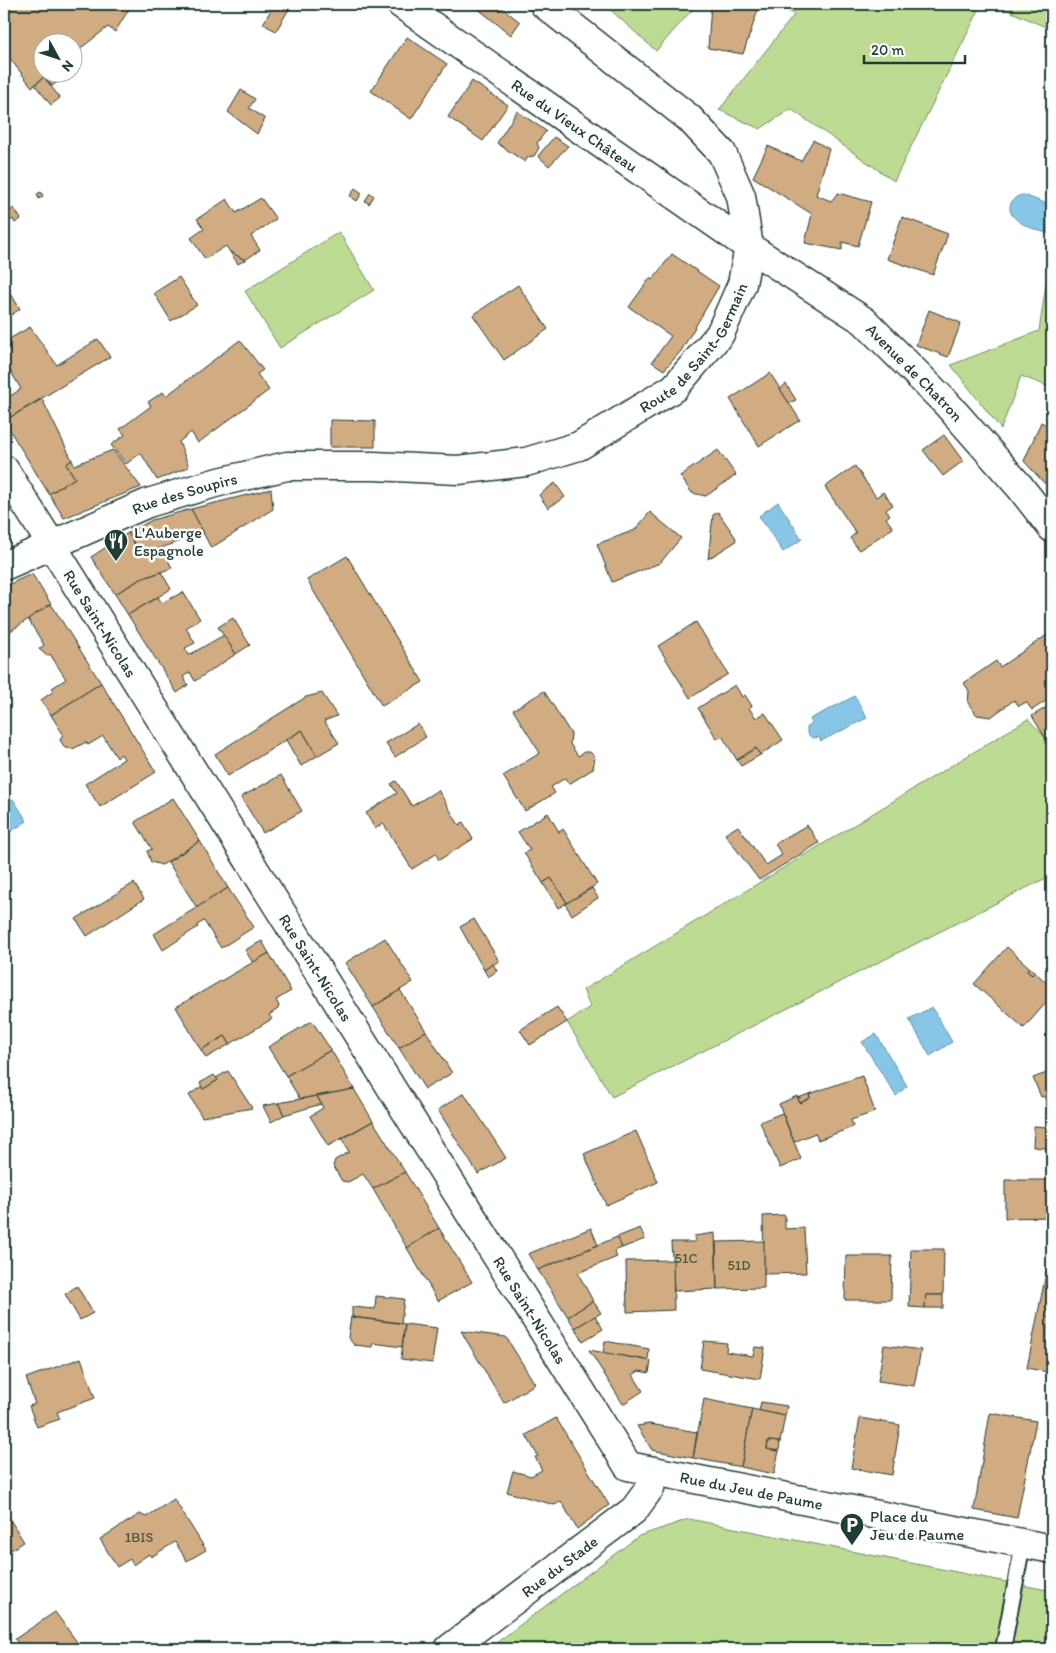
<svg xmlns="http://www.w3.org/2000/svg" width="1056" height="1653" viewBox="0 0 1056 1653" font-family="Itim,sans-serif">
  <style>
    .green { fill: #bddb93; stroke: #6e8c64 }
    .water { fill: #87c6e7; stroke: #5d8f9f }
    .building { fill: #d1ab82; stroke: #1f3d34 }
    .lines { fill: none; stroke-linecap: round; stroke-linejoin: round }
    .lane-casing { stroke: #1f3d34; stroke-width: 18 }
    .street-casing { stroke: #1f3d34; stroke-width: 31 }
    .secondary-casing { stroke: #1f3d34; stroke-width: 31 }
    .lane { stroke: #fff; stroke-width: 14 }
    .street { stroke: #fff; stroke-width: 28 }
    .secondary { stroke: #fff; stroke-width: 28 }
    .labels { text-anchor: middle; stroke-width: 5; stroke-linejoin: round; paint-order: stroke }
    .number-label { font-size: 14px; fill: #4c5848 }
    .street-label { font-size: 16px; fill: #1f3d34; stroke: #fff }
    .poi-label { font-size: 16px; fill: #1f3d34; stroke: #fff; text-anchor: start }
  </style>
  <rect width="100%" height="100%" fill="#fff"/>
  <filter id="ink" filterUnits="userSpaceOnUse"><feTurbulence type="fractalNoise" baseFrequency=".02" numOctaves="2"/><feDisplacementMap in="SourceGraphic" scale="10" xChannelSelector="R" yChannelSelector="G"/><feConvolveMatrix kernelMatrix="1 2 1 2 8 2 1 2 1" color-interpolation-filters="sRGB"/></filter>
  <g filter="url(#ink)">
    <g class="green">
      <polygon points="604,4 697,4 656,51"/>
      <polygon points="779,4 982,4 894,181 791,109 760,129 719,110 794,15"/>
      <polygon points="994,4 1052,4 1052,30"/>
      <polygon points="339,232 374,290 280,348 245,291"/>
      <polygon points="1052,259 1052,388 1021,376 1001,429 951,365 1039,331 1046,284"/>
      <polygon points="1028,719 1046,738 1052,736 1052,875 612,1097 567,1022 590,1007 583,990"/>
      <polygon points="689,1519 1052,1591 1052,1649 488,1649 639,1536"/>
    </g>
    <g class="water">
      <path d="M1024 195 1052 206V234C1040 232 1003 221 1011 203 1014 198 1018 195 1024 195Z"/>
      <polygon points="778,502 802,539 783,552 759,516"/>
      <polygon points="855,696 867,718 821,741 819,737 812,738 807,733 807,727 812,723 810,719"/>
      <polygon points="13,799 27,821 4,836 4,806"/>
      <polygon points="932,1007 952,1042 930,1056 909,1019"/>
      <polygon points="876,1034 907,1086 896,1096 862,1042"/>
    </g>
    <g class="building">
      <polygon points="4,4 132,4 115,32 108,27 72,55 72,42 42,42 42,72 50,72 32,87 4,51"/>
      <polygon points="274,4 292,4 276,31 263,24"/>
      <polygon points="472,4 497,4 520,22 511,35"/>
      <polygon points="711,4 760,4 743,54 708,48"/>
      <polygon points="407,37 447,64 411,119 371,91"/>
      <polygon points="50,72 65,72 67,75 52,86 44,77"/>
      <polygon points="44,77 60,98 51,105 35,85"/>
      <polygon points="472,81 508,105 483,141 448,117"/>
      <polygon points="241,90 255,99 249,108 265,119 257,134 228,112"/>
      <polygon points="517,111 546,131 537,143 539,148 534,156 528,157 525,162 497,143"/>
      <polygon points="554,137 568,146 549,166 538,156"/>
      <polygon points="813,140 829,149 816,195 831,201 838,193 871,202 858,246 842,242 842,250 805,243 812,214 753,177 768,146 801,161"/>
      <polygon points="355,188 362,193 357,201 350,196"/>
      <polygon points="41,192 43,196 39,199 37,194"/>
      <polygon points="370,193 374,196 369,204 365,201"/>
      <polygon points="261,198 276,219 251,236 260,250 245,260 230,252 226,246 205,259 191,238 204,229 197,219 227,199 236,213"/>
      <polygon points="14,208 21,219 15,223 13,219 4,225 4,215"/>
      <polygon points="902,217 948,234 933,275 887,259"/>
      <polygon points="4,231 9,239 4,242"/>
      <polygon points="230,252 245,260 238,264"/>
      <polygon points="672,254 719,286 681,351 664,370 652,362 671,336 629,307 650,278 652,280"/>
      <polygon points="179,277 197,305 171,321 154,293"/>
      <polygon points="518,285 548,329 504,360 473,315"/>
      <polygon points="11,294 20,309 4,320 4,298"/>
      <polygon points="929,310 961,323 948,357 916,345"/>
      <polygon points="30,327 57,365 98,339 110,357 4,421 4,400 21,389 4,360 4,342"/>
      <polygon points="240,340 263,370 257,374 269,390 198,443 191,432 179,442 189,467 157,480 141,453 126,464 111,445 125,435 120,429 151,406 148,402 163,392 166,396"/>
      <polygon points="770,373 800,420 759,446 730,399"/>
      <polygon points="786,384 796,400 789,403 780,389"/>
      <polygon points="42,399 72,460 66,464 75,478 49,494 4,421"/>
      <polygon points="330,420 375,421 375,447 330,447"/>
      <polygon points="1041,422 1052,428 1052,467 1045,484 1024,461"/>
      <polygon points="944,435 963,461 943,476 923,450"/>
      <polygon points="113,450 141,487 64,518 49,494 75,478 66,464 72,460 74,465"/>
      <polygon points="718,450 736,475 706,496 692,493 680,476"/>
      <polygon points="855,466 876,497 883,492 893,505 886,510 890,515 886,518 893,528 859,550 850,538 856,533 825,487"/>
      <polygon points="1052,478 1052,492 1048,487"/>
      <polygon points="555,483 565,497 548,508 539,495"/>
      <polygon points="271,489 273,509 211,548 191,509"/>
      <polygon points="191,509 204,533 141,555 128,533 152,520"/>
      <polygon points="650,512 681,538 660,563 612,582 597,544 635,530"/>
      <polygon points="718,512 736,538 735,542 708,559 713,515"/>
      <polygon points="128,533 141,555 162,548 172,568 141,579 115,594 91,557"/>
      <polygon points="347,556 423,682 382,706 307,580"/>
      <polygon points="161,572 171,589 128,615 115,594 141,579"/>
      <polygon points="32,574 51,604 6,634 4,632 4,588 16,581"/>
      <polygon points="183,592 200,619 186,628 195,643 185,648 189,655 224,635 236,654 195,681 190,672 183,677 188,685 177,693 128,615 158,597 162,603"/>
      <polygon points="51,604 101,683 51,715 41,700 54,691 52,688 66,679 50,654 47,656 39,649 44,645 28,619"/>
      <polygon points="233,618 250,645 236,654 218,627"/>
      <polygon points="696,622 728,674 690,698 658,646"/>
      <polygon points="1047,635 1052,642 1052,697 1032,710 1026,702 1019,706 1014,700 991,717 977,715 968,703 969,691 964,683 996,661 1000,667"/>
      <polygon points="101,683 156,772 100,807 85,784 124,759 121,754 117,758 103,736 88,745 86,742 73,749 65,748 60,740 63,734 51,715"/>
      <polygon points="735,685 742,697 745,695 752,706 749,708 756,718 765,713 783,740 760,755 756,748 737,760 722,736 717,739 698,708"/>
      <polygon points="544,691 571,734 570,744 578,756 584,752 590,752 595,757 593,769 569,784 565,778 551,787 555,793 525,811 503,776 540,753 513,710"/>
      <polygon points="322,693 337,716 324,721 339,743 317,756 302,730 228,776 215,754 306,697"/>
      <polygon points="1052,704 1052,735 1046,739 1032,716"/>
      <polygon points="418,724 426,737 395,757 386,743"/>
      <polygon points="302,730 317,756 301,766 286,740"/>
      <polygon points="756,748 760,755 741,766 737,760"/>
      <polygon points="281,775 302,811 263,833 241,797"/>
      <polygon points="396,781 412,806 438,790 459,825 463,822 473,839 439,860 436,854 412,869 383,823 375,829 366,813 397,793 391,784"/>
      <polygon points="173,798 200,841 162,865 151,862 147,851 152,849 135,822"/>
      <polygon points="548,813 559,832 563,829 597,884 567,903 551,878 543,883 524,853 530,850 518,832"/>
      <polygon points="807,825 819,843 759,880 725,834 738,826 766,865 782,855 775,844"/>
      <polygon points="200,841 228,888 197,908 168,862"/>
      <polygon points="551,878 567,903 558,908 543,883"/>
      <polygon points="134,883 144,899 87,936 76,919"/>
      <polygon points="228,888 254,927 221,948 204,921 197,925 198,927 163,950 154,934"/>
      <polygon points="592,888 598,898 572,915 565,904"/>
      <polygon points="474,919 499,961 484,970 460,927"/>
      <polygon points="385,938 413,982 373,1007 345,963"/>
      <polygon points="262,941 269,953 253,963 245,950"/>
      <polygon points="1007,947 1029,967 1027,971 1032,975 1035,972 1052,988 1052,996 1024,1028 974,984"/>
      <polygon points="269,953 291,991 276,1000 279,1006 278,1009 269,1015 272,1019 230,1044 225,1036 201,1050 176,1007"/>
      <polygon points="493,964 497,971 488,977 484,970"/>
      <polygon points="1029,967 1035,972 1032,975 1027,971"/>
      <polygon points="400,990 426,1031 399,1048 373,1007"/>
      <polygon points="557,1007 567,1022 530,1045 520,1030"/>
      <polygon points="312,1021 331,1050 286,1076 268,1047"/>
      <polygon points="426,1031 452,1073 425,1089 399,1048"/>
      <polygon points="225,1036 230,1044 206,1058 201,1050"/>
      <polygon points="331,1050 354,1089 300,1099 286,1076"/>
      <polygon points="228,1071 252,1108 202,1117 189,1095 202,1086 203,1089 218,1080 216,1078"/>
      <polygon points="1052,1071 1052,1151 1046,1151 1046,1148 1033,1147 1034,1126 1047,1127 1048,1107 1044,1096 1041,1097 1033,1078"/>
      <polygon points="214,1075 218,1080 203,1089 200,1083"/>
      <polygon points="862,1076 875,1112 851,1120 853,1127 818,1140 815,1133 794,1142 779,1104 797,1096 800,1103 810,1098 809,1094"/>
      <polygon points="354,1089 373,1121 328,1146 310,1116 323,1108 317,1096"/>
      <polygon points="464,1093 506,1158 478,1174 438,1110"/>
      <polygon points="809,1094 810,1098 800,1103 798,1098"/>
      <polygon points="317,1096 321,1104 284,1115 278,1103"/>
      <polygon points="278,1103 284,1115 271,1122 263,1106"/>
      <polygon points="782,1113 801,1159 780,1168 760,1122"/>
      <polygon points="373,1121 405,1172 373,1189 363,1174 348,1182 342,1181 333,1166 335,1160 349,1152 342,1139"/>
      <polygon points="636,1131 658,1182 606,1205 584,1154"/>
      <polygon points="405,1172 439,1228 407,1248 373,1189"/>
      <polygon points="1005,1180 1052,1180 1052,1217 1005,1218"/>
      <polygon points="785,1215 785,1229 804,1228 806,1273 764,1274 763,1216"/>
      <polygon points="439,1228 472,1282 438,1301 407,1248"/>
      <polygon points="591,1228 598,1245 538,1270 528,1254"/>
      <polygon points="640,1228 645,1239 622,1248 617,1237"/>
      <polygon points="715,1233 717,1289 674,1291 671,1242 695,1242 694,1236"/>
      <polygon points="617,1237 622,1248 614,1251 617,1257 578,1273 593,1301 568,1317 538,1270"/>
      <polygon points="764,1241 764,1288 717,1289 716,1242"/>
      <polygon points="1051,1248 1052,1248 1052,1373 1027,1368"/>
      <polygon points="911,1249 944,1249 943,1295 926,1295 925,1308 909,1307"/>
      <polygon points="846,1256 892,1256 891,1300 845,1300"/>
      <polygon points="673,1260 674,1310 627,1312 626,1261"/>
      <polygon points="77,1286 93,1313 80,1320 65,1294"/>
      <polygon points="926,1295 943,1295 943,1308 925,1308"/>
      <polygon points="376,1296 404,1299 401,1323 352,1317 352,1307 375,1309"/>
      <polygon points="593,1301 601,1313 575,1328 568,1317"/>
      <polygon points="595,1316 603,1329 583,1341 575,1328"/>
      <polygon points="351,1317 405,1324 402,1347 373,1343 372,1347 354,1345 348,1337"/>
      <polygon points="405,1324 437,1328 432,1363 401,1359"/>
      <polygon points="461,1331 506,1337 535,1384 504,1403"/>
      <polygon points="605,1341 649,1349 648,1360 603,1353"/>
      <polygon points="704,1341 727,1343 726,1352 753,1356 755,1347 765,1348 760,1379 700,1369"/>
      <polygon points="884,1345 921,1350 914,1386 878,1381"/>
      <polygon points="589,1350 651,1361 649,1373 639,1371 633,1375 643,1391 623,1404"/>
      <polygon points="81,1358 95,1398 57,1412 60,1419 37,1427 29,1406 35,1404 26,1378"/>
      <polygon points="704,1399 752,1409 741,1467 693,1458"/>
      <polygon points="761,1402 787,1406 785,1416 759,1411"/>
      <polygon points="752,1409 785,1416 780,1442 768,1441 767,1449 779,1451 774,1474 741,1467"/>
      <polygon points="990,1413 1036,1421 1017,1518 974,1510"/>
      <polygon points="556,1418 609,1505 577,1529 561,1501 555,1505 507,1492 513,1471 531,1476 542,1470 535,1457 538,1456 526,1435"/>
      <polygon points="860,1418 900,1425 892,1475 851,1468"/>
      <polygon points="649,1424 697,1432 693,1458 652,1450 637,1426"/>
      <polygon points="768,1441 780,1442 779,1451 767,1449"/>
      <polygon points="174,1499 206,1550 187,1561 175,1542 151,1557 149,1554 133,1565 130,1559 117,1567 100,1539 140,1514 146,1517"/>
      <polygon points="4,1510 24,1542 4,1554"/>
      <polygon points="55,1612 82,1649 22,1649 15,1639"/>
    </g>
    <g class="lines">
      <defs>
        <polyline id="lane" points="1003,1649 1023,1543"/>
        <g id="street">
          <path id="s1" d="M401 4 749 247"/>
          <path id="s2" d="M4 469 628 1466 1052 1549"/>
          <path id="s3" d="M449 1649 634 1510 650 1488 654 1471"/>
        </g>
        <g id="secondary">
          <path id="s4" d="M749 247 864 321 947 404 1020 487 1052 528"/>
          <path id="s5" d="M4 566 148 503 215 483 287 466H374L458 470 526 462 579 446 674 388 720 334 742 284 749 247 741 196 722 153 689 118 544 4"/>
        </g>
      </defs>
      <use href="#lane" class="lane-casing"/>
      <use href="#street" class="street-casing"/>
      <use href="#secondary" class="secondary-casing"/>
      <use href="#lane" class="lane"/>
      <use href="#street" class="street"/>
      <use href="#secondary" class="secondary"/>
    </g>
  </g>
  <defs>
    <symbol id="restaurant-pin" viewBox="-11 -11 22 30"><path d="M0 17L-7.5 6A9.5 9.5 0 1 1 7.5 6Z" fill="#1f3d34" stroke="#fff"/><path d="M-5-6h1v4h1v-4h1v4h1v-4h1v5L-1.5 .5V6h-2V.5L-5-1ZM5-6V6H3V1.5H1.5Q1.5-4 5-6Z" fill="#fff"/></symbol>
    <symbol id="parking-pin" viewBox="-11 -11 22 30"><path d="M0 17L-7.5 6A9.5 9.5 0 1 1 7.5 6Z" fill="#1f3d34" stroke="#fff"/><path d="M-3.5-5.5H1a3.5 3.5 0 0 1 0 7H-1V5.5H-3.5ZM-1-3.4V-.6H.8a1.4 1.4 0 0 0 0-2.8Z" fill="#fff"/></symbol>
  </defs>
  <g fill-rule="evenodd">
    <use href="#restaurant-pin" x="102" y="527" width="28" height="38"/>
    <use href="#parking-pin" x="838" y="1511" width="28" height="38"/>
  </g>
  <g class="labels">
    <g class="number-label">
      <text x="686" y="1263">51C</text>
      <text x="739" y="1270">51D</text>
      <text x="139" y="1542">1BIS</text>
    </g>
    <g class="street-label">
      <text dy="6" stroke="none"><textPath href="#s1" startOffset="212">Rue du Vieux Château</textPath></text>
      <text dy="6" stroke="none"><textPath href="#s5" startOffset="751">Route de Saint-Germain</textPath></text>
      <text dy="6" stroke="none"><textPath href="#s4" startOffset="209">Avenue de Chatron</textPath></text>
      <text dy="6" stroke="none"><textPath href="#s5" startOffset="195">Rue des Soupirs</textPath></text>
      <text dy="6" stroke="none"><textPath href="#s2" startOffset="182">Rue Saint-Nicolas</textPath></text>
      <text dy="6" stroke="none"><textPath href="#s2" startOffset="588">Rue Saint-Nicolas</textPath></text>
      <text dy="6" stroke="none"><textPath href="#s2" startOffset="992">Rue Saint-Nicolas</textPath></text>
      <text dy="6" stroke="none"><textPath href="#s2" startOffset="1302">Rue du Jeu de Paume</textPath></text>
      <text dy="6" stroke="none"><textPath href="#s3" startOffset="138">Rue du Stade</textPath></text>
    </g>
    <g class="poi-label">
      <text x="134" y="538">L'Auberge<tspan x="134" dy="18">Espagnole</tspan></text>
      <text x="870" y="1522">Place du<tspan x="870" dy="18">Jeu de Paume</tspan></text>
    </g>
  </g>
  <rect width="1056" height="1653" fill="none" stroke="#fff" stroke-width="20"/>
  <rect x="10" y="10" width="1036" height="1633" fill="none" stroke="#1f3d34" stroke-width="2" filter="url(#ink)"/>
  <g transform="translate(58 58) rotate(130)"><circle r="24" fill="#ffffff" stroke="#a5b1ae"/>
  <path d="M0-4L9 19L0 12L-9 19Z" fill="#1f3d34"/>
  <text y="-8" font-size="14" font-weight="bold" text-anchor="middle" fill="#1f3d34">N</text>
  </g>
  <path d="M864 55v8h101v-8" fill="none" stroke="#1f3d34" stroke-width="2.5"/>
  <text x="871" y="55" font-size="15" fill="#1f3d34" stroke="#ffffff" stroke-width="4" paint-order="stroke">20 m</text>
</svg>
